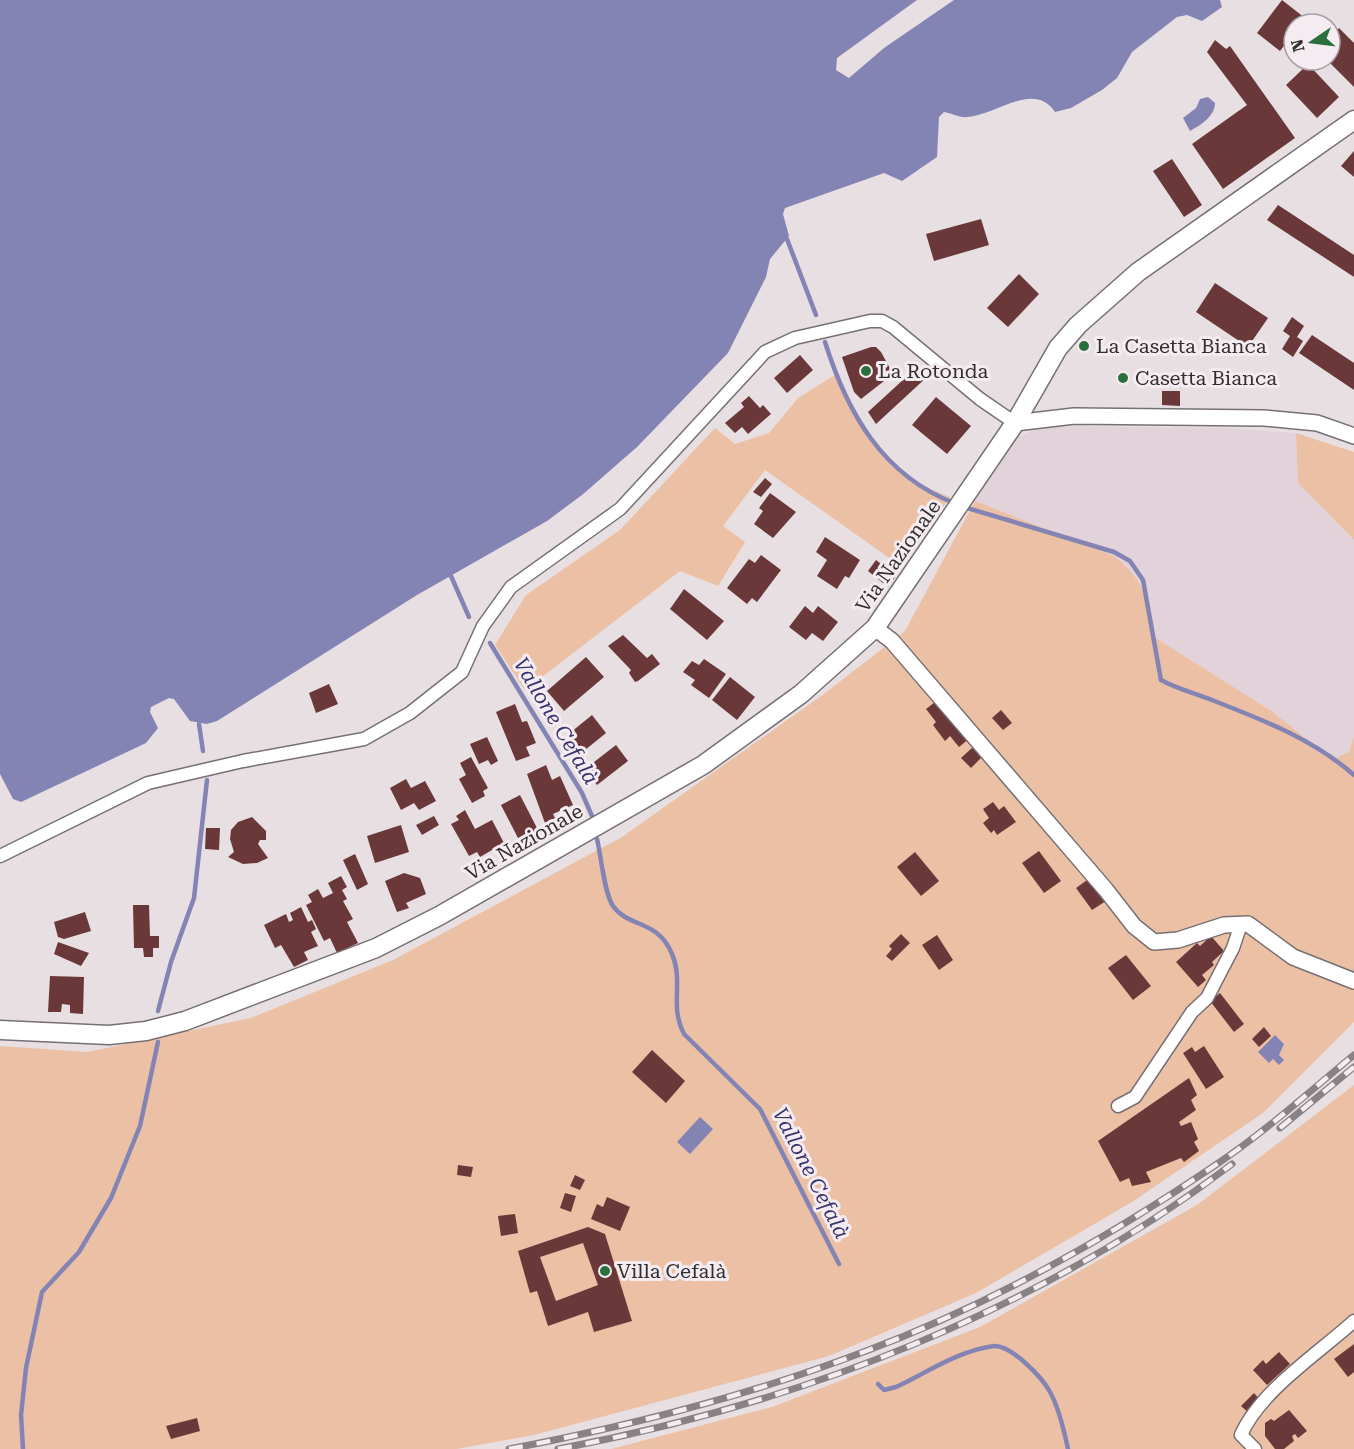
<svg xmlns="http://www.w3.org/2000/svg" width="1354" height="1449" viewBox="0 0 1354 1449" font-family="'Roboto Serif',serif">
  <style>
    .built { fill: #e2d2d9 }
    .green { fill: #ecc0a5 }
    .water { fill: #8484b4 }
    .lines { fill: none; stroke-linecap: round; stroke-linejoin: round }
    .stream { stroke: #8484b4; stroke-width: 4.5 }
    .building { fill: #6a3839; fill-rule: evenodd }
    .minor-casing { stroke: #777073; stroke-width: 15 }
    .tertiary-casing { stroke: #777073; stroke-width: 18 }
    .secondary-casing { stroke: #777073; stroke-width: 21 }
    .minor { stroke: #fff; stroke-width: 12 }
    .tertiary { stroke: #fff; stroke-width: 15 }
    .secondary { stroke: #fff; stroke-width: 18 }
    .rail-casing { stroke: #888285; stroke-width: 7 }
    .rail { stroke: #f4ecf0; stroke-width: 4.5; stroke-dasharray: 14; stroke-linecap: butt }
    .poi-dot { fill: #2a703c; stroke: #f4ecf0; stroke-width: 2 }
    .labels { text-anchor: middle; stroke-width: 6; stroke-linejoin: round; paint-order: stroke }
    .poi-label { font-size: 20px; fill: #322f31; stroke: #f4ecf0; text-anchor: start }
    .street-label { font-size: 20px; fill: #322f31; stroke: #f4ecf0 }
    .water-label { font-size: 21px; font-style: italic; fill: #38336f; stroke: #f4ecf0 }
  </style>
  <rect width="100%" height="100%" fill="#e7dfe2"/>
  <polygon class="built" points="1046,426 1224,428 1296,433 1298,483 1354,540 1354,736 1349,752 1332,761 1273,712 1151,635 1146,594 975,501 1014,438"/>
  <g class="green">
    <path d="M835 375C857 432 891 476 950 497L902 567 765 470 723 526 745 542 718 586 680 571 525 690 495 645 526 595 620 530 715 428 735 444 769 433 798 398Z"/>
    <polygon points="1296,433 1354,452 1354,540 1298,483"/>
    <path d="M975 501 1114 556C1145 581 1147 597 1151 635L1273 712 1332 760 1349 752 1354 736V1022L1263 1113 1132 1202 976 1293 829 1356 534 1435 457 1449H0V1046L87 1052 251 1018 393 960 622 837 824 694 905 631Z"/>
    <polygon points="1354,1085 1354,1449 611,1449 772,1407 980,1327 1197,1205"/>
  </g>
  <g class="water">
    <path d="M0 0H917L837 58 836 70 849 78 884 48 954 0H1220L1222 7 1202 21 1187 15 1177 17 1132 52 1117 78 1102 90 1071 108 1055 112C1034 80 995 116 967 117 960 118 951 113 944 112L939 117 937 157 902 181 884 173 785 208 783 214 789 236 770 259 766 277 728 353 637 447 582 495 547 521 417 595 217 721 207 724 190 721 174 699 169 698 151 707 150 712 158 728 146 743 21 802 13 799 0 774Z"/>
    <path d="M1208 97 1215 103C1215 116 1201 125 1190 131L1183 118 1196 108 1200 99Z"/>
    <polygon points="1275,1035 1284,1044 1279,1055 1284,1060 1279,1065 1273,1059 1269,1063 1258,1052"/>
    <polygon points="700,1117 713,1129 690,1154 677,1142"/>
  </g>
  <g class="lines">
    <g class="stream">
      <polyline points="787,239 816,315"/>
      <path d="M825 342C847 412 882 475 954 503"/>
      <path d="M964 507 1114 552 1130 561 1143 580 1161 680C1177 689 1195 693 1212 700 1263 720 1313 739 1354 775"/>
      <polyline points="451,576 469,617"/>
      <polyline points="490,643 582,793 592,816"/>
      <polyline points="199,724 203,751"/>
      <path d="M597 839C601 855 604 893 613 906 628 928 658 919 672 954 684 982 669 1006 684 1034L760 1109 839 1264"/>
      <polyline points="158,1011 171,962 194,898 207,780"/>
      <path d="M878 1384 884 1390 896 1387C926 1373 960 1350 994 1346 1011 1345 1042 1377 1050 1392 1059 1408 1064 1430 1068 1449"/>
      <polyline points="23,1449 21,1415 26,1368 42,1292 79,1252 111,1198 140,1126 158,1042"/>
    </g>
  </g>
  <g class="building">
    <polygon points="1282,0 1305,18 1301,24 1294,24 1294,33 1280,51 1257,33"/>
    <polygon points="1339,28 1354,43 1354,87 1327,60 1330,60 1330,37"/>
    <polygon points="1215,40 1226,49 1230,46 1295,138 1223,189 1192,144 1247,105 1207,52"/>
    <polygon points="1308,64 1339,97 1317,118 1286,85"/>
    <polygon points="1354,151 1354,177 1341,166"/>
    <polygon points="1172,159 1202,205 1184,217 1153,171"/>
    <polygon points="1278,205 1354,255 1354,277 1267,220"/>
    <polygon points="981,219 989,245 934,261 926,234"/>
    <polygon points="1019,274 1039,294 1008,327 987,308"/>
    <polygon points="1215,283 1268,318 1248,347 1196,312"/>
    <polygon points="1292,317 1304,326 1297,337 1303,341 1293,357 1282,349 1290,336 1283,331"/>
    <polygon points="1312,335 1354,363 1354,390 1299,353"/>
    <polygon points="871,347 876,347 881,352 893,374 861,399 854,392 842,357"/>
    <polygon points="800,355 813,370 787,393 774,378"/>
    <polygon points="916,368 927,377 876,424 868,412"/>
    <polygon points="1162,391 1180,391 1180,406 1162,405"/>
    <polygon points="749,396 760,408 763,405 771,414 748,434 742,427 735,433 725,423 744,407 741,403"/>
    <polygon points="936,397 971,426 947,454 912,425"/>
    <polygon points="765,478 772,484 761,497 753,492"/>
    <polygon points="770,493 796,512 773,538 754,524 763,511 759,508"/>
    <polygon points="825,537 860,560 849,578 845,576 837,589 817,576 827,560 816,552"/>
    <polygon points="761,555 781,570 757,602 752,598 747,604 727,588 749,559 755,563"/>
    <polygon points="876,560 896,576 888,587 868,571"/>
    <polygon points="684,589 724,621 707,640 670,609"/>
    <polygon points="805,606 813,613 818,606 838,622 823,641 812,633 806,640 789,627"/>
    <polygon points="623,635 647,658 652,654 660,664 638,681 635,682 629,673 631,670 608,646"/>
    <polygon points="586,657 604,677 564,711 547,691"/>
    <polygon points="704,659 726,674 709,698 691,685 695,680 683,672 692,661 699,665"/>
    <polygon points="730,677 755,697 737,720 712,700"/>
    <polygon points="329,684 338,704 316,713 309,693"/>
    <polygon points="939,699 970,738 959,747 950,736 945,741 933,725 936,722 926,709"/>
    <polygon points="515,704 522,722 527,721 536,743 526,747 530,756 516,761 496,712"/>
    <polygon points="1001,710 1012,723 1003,730 992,718"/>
    <polygon points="592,715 606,733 574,759 560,741"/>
    <polygon points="487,737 498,761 491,765 488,760 479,764 470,744"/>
    <polygon points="616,745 628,761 597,785 585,769"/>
    <polygon points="973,747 982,757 971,768 961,758"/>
    <polygon points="471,757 488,788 483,791 485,796 472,803 459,779 466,775 460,763"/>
    <polygon points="546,765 552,780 560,776 573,805 553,814 555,818 545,823 527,774"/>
    <polygon points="406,779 411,788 425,781 436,801 419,810 414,803 401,810 390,788"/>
    <polygon points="520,795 538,830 519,840 501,805"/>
    <polygon points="993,802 999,810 1004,806 1016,822 997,835 994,830 991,833 983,823 989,818 983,809"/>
    <polygon points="465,810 475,829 492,820 504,843 480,857 477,852 469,856 451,824 459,820 456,816"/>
    <polygon points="434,816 439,825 422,835 416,825"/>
    <polygon points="252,817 266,831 266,840 260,840 258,844 268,858 257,863 243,864 228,857 234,852 230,839 231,830 238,822"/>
    <polygon points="401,825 409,852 375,863 367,836"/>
    <polygon points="206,828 220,828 219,850 205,849"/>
    <polygon points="1039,851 1061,881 1044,893 1022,863"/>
    <polygon points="915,852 939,881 921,896 897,867"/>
    <polygon points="355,854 368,884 357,890 343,860"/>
    <polygon points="404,873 420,878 426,894 406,903 409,908 397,912 385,881"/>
    <polygon points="341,876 347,887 342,890 347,899 343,901 353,919 347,922 358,943 337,953 330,938 324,941 306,905 312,902 308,895 318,889 323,898 333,893 328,883"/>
    <polygon points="1090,878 1106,901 1092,910 1076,888"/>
    <polygon points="133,905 149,905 150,936 159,936 159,948 153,948 153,957 144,957 143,948 134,948"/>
    <polygon points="301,907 308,922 312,920 316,929 311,932 318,946 304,952 308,960 294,967 281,945 275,948 264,925 286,914 289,922 293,920 290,913"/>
    <polygon points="85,912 91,931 64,939 58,937 54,922"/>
    <polygon points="901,934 910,943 892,961 886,956 892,949 889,946"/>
    <polygon points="937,935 953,960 939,970 922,945"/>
    <polygon points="1211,936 1224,951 1212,962 1214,965 1202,975 1206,980 1198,987 1176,962 1197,943 1200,946"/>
    <polygon points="58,942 89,953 81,966 54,954"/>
    <polygon points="1126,955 1151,986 1133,1000 1108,968"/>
    <polygon points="50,976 84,977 83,1014 70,1013 70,1005 62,1004 61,1012 48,1012"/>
    <polygon points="1220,993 1244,1024 1234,1032 1210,1001"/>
    <polygon points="1264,1027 1271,1036 1259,1047 1252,1039"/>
    <polygon points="1204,1046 1224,1077 1206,1089 1183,1053 1192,1047 1195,1052"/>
    <polygon points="652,1050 685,1081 666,1103 632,1072"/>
    <polygon points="1189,1078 1197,1095 1191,1100 1196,1110 1179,1122 1181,1126 1191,1122 1198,1139 1194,1142 1199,1151 1184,1162 1181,1158 1146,1172 1151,1182 1132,1186 1129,1178 1120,1182 1098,1141"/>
    <polygon points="458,1165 473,1167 471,1177 457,1175"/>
    <polygon points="575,1175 585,1180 580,1190 570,1186"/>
    <polygon points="565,1193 576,1196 571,1212 560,1208"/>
    <polygon points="607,1197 630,1207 620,1231 591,1219 597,1204 603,1207"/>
    <polygon points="515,1214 518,1233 501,1236 498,1216"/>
    <path d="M588 1227 605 1234 632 1321 594 1332 588 1312 548 1326 537 1291 530 1293 518 1251ZM583 1243 598 1285 556 1301 540 1257Z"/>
    <polygon points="1354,1344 1354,1372 1348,1377 1334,1359"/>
    <polygon points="1279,1352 1290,1364 1267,1385 1253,1370 1263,1360 1266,1364"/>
    <polygon points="1254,1393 1262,1402 1250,1414 1241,1406"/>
    <polygon points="1289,1410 1307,1431 1298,1438 1295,1434 1292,1436 1294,1441 1284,1449 1275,1449 1265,1436 1265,1423 1271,1419 1274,1421"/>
    <polygon points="197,1418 200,1431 171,1439 166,1426"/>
  </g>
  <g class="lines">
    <defs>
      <g id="minor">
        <polyline points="0,856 148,783 243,761 364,739 410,713 462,672 483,626 511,587 620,509 765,352 795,338 870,321 882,321 893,327 980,399 1015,423"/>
        <polyline points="1118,1106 1135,1097 1192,1012 1207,998 1233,948 1241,924"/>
        <path d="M1255 1449 1241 1435C1260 1391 1319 1353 1354 1321"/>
      </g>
      <g id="tertiary">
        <polyline points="1015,423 1074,416 1264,418 1317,423 1354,436"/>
        <polyline points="875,628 892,641 1106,890 1134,926 1154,942 1178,940 1224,925 1248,924 1293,957 1354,981"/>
      </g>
      <polyline id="secondary" points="0,1030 109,1035 146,1031 185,1021 376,948 439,916 703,765 801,694 875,628 1015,423 1058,348 1078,325 1138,272 1354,120"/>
    </defs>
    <use href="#minor" class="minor-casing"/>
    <use href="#tertiary" class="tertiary-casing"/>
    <use href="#secondary" class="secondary-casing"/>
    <use href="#minor" class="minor"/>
    <use href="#tertiary" class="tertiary"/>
    <use href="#secondary" class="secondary"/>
    <defs>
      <g id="rail">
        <polyline points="1280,1128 1354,1067"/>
        <path d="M509 1449C630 1426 751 1395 866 1351 989 1305 1108 1238 1217 1164 1265 1132 1309 1092 1354 1055"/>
        <path d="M558 1449C798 1404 1037 1312 1232 1164"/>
      </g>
    </defs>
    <use href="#rail" class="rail-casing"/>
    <use href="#rail" class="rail"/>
  </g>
  <g class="poi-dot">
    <circle cx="1084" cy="346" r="6"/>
    <circle cx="866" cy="371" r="6"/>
    <circle cx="1123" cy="378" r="6"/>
    <circle cx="605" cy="1271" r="6"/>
  </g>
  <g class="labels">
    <g class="poi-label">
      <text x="1096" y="353">La Casetta Bianca</text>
      <text x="878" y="378">La Rotonda</text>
      <text x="1135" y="385">Casetta Bianca</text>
      <text x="617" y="1278">Villa Cefalà</text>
    </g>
    <g class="street-label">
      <text transform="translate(898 556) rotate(-55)" y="7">Via Nazionale</text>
      <text transform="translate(524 842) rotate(-30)" y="7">Via Nazionale</text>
    </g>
    <g class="water-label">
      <text transform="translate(556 721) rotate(59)" y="7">Vallone Cefalà</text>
      <text transform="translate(811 1173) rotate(63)" y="7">Vallone Cefalà</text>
    </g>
  </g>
  <g transform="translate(1312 42) rotate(256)"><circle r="28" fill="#f4ecf0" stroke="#a6a0a4" stroke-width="1.5"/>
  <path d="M0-4.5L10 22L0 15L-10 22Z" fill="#2a703c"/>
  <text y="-9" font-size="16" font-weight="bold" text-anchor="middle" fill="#322f31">N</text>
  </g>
</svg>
